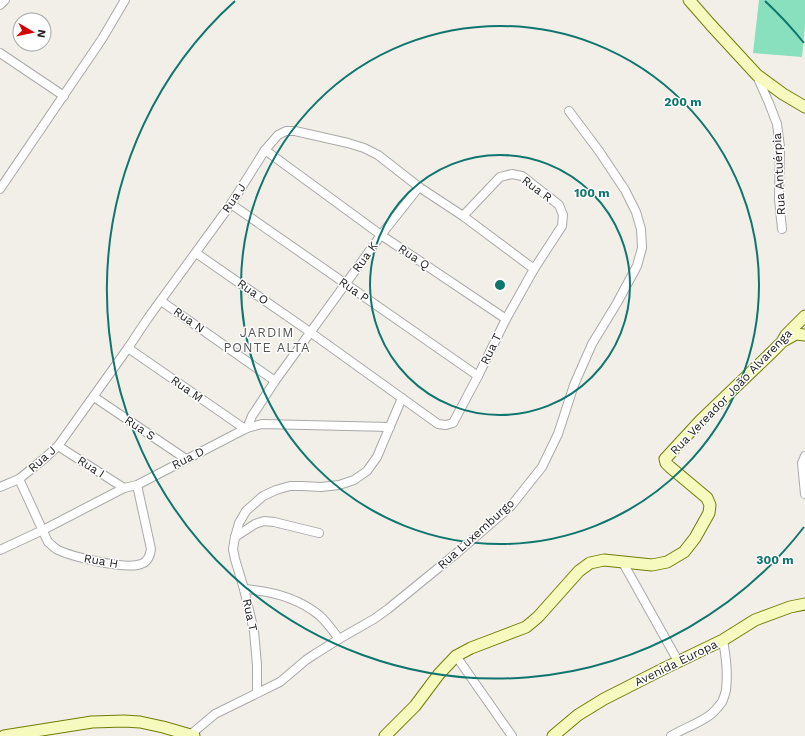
<svg xmlns="http://www.w3.org/2000/svg" width="805" height="736" viewBox="0 0 805 736" font-family="'Work Sans',sans-serif">
  <style>
    .pitch { fill: #88e0be }
    .lines { fill: none; stroke-linecap: round; stroke-linejoin: round }
    .street-casing { stroke: #a9a9a9; stroke-width: 10 }
    .secondary-casing { stroke: #707d05; stroke-width: 13 }
    .street { stroke: #fff; stroke-width: 8 }
    .secondary { stroke: #f7fabf; stroke-width: 11 }
    .ring { fill: none; stroke: #0f766e; stroke-width: 2 }
    .labels { text-anchor: middle; stroke-width: 3; stroke-linejoin: round; paint-order: stroke }
    .street-label { font-size: 12px; fill: #222; stroke: #fff }
    .neighbourhood-label { font-size: 13px; letter-spacing: 1px; fill: #555; stroke: #fff }
    .centre { fill: #0f766e; stroke: #fff; stroke-width: 2 }
    .ring-label { font-size: 12px; text-anchor: middle; font-weight: bold; fill: #0f766e; stroke: #fff; stroke-width: 3; stroke-linejoin: round; paint-order: stroke }
  </style>
  <rect width="100%" height="100%" fill="#f2efe9"/>
  <polygon class="pitch" points="759,0 805,0 805,25 802,57 753,53"/>
  <g class="lines">
    <defs>
      <g id="street">
        <polyline points="0,5 5,0"/>
        <polyline points="0,53 64,96"/>
        <polyline points="757,76 769,103 777,124 780,147 779,199 782,229"/>
        <polyline points="265,150 381,235 506,319"/>
        <polyline points="0,189 102,39 125,0"/>
        <polyline points="231,204 478,376"/>
        <polyline points="196,253 310,332 438,424 446,425 453,423 478,376 506,319 534,269 562,226 563,215 559,205 522,176 512,174 500,177 463,216"/>
        <polyline points="161,301 275,381"/>
        <polyline points="128,348 245,429"/>
        <polyline points="94,397 186,459"/>
        <polyline points="247,428 252,416 275,381 381,235 419,187"/>
        <polyline points="58,446 124,488"/>
        <polyline points="805,456 802,463 805,494"/>
        <path d="M19 479 48 542C52 545 54 548 58 550 73 557 126 570 141 564 148 562 150 556 151 549L137 485"/>
        <polyline points="0,487 19,479 45,458 58,446 128,348 148,318 231,204 265,150 278,135 286,131 295,131 348,143 364,148 378,155 419,187 463,216 534,269"/>
        <polyline points="235,537 255,524 264,521 274,522 319,533"/>
        <polyline points="0,550 43,530 124,488 137,485 247,428 262,424 390,427"/>
        <polyline points="622,561 678,661"/>
        <path d="M244 589C271 591 298 598 319 615 327 622 333 631 339 639"/>
        <polyline points="456,656 512,736"/>
        <polyline points="257,693 257,665 254,631 244,589 235,559 233,549 235,537 239,523 246,511 263,496 276,490 290,486 302,486 321,487 339,485 354,480 367,471 377,457 402,398"/>
        <polyline points="190,735 215,714 280,682 306,660 315,654 339,639 374,619 388,609 458,552 511,506 542,467 558,434 574,385 592,344 617,303 637,266 642,248 641,229 636,212 625,190 599,151 569,111"/>
        <path d="M671 736C684 728 698 724 710 715 714 712 719 706 722 702 724 698 725 694 726 690 728 672 726 658 723 640"/>
      </g>
      <g id="secondary">
        <polyline points="689,0 710,24 757,75 783,94 805,107"/>
        <polyline points="785,340 796,334 805,335"/>
        <polyline points="4,736 92,722 124,721 140,722 163,727 194,736"/>
        <polyline points="385,736 415,706 439,674 456,656 471,648 526,627 538,617 579,571 590,563 604,560 652,565 667,562 684,552 695,538 709,513 710,505 707,498 670,467 666,463 665,459 701,420 771,353 782,342 786,335 805,316"/>
        <polyline points="553,736 578,715 604,699 665,668 723,640 755,620 790,607 805,604"/>
      </g>
    </defs>
    <use href="#street" class="street-casing"/>
    <use href="#secondary" class="secondary-casing"/>
    <use href="#street" class="street"/>
    <use href="#secondary" class="secondary"/>
  </g>
  <g class="ring">
    <circle cx="500" cy="285" r="130"/>
    <circle cx="500" cy="285" r="259"/>
    <path d="M804 527A389 389 0 1 1 235 1M765 1A389 389 0 0 1 804 43"/>
  </g>
  <g class="labels">
    <g class="street-label">
      <text transform="translate(779 174) rotate(-93)" y="4">Rua Antuérpia</text>
      <text transform="translate(537 189) rotate(37)" y="4">Rua R</text>
      <text transform="translate(234 198) rotate(-56)" y="4">Rua J</text>
      <text transform="translate(365 257) rotate(-54)" y="4">Rua K</text>
      <text transform="translate(414 257) rotate(34)" y="4">Rua Q</text>
      <text transform="translate(354 290) rotate(35)" y="4">Rua P</text>
      <text transform="translate(253 292) rotate(35)" y="4">Rua O</text>
      <text transform="translate(189 320) rotate(35)" y="4">Rua N</text>
      <text transform="translate(491 349) rotate(-64)" y="4">Rua T</text>
      <text transform="translate(187 389) rotate(35)" y="4">Rua M</text>
      <text transform="translate(731 392) rotate(-46)" y="4">Rua Vereador João Alvarenga</text>
      <text transform="translate(140 428) rotate(34)" y="4">Rua S</text>
      <text transform="translate(188 458) rotate(-27)" y="4">Rua D</text>
      <text transform="translate(42 459) rotate(-42)" y="4">Rua J</text>
      <text transform="translate(91 467) rotate(32)" y="4">Rua I</text>
      <text transform="translate(476 534) rotate(-42)" y="4">Rua Luxemburgo</text>
      <text transform="translate(101 561) rotate(10)" y="4">Rua H</text>
      <text transform="translate(250 615) rotate(78)" y="4">Rua T</text>
      <text transform="translate(676 663) rotate(-26)" y="4">Avenida Europa</text>
    </g>
    <g class="neighbourhood-label">
      <text x="267" y="337">JARDIM<tspan x="267" dy="15">PONTE ALTA</tspan></text>
    </g>
  </g>
  <circle cx="500" cy="285" r="6" class="centre"/>
  <g class="ring-label">
    <text x="683" y="106">200 m</text>
    <text x="592" y="197">100 m</text>
    <text x="775" y="564">300 m</text>
  </g>
  <g transform="translate(32 32) rotate(99)"><circle r="19" fill="#ffffff" stroke="#a7a7a7"/>
  <path d="M0-3L7 15L0 10L-7 15Z" fill="#d40000"/>
  <text y="-6" font-size="11" font-weight="bold" text-anchor="middle" fill="#222222">N</text>
  </g>
</svg>
